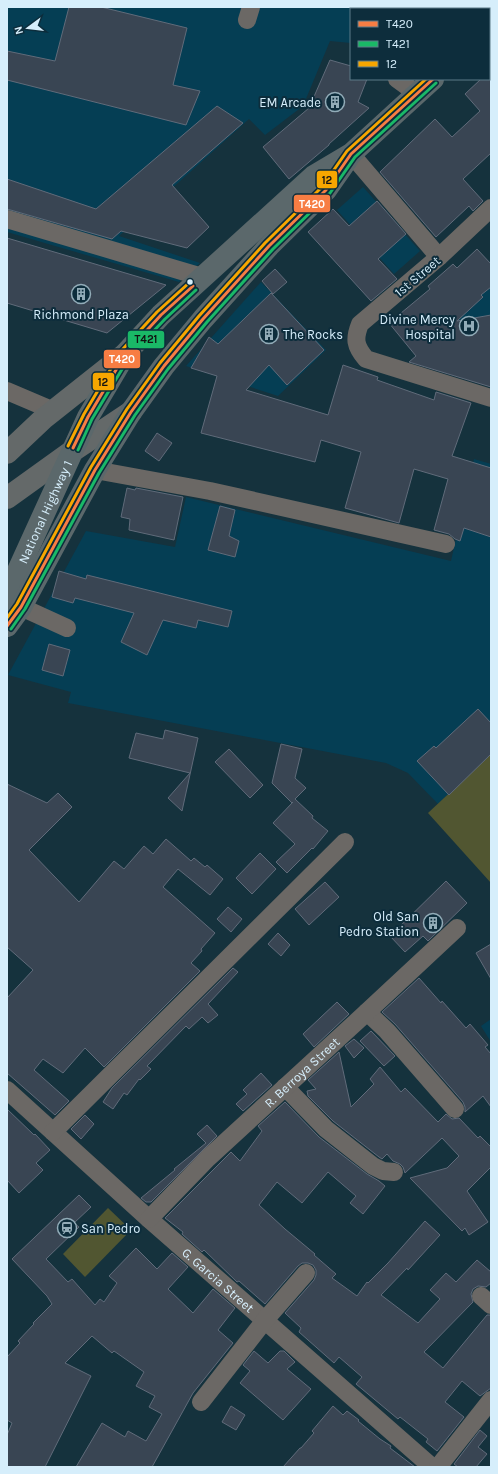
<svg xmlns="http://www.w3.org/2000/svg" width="498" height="1474" viewBox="0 0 498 1474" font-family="Karla,sans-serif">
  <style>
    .built { fill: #053e54 }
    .green { fill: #515631 }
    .building { fill: #394553; stroke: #606b7a }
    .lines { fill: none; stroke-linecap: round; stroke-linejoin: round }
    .minor { stroke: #6b6865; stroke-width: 18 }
    .major { stroke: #646969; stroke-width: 22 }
    .highway { stroke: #5b686b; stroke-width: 22 }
    .bus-1-casing { stroke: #0d2d3c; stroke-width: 6 }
    .bus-2-casing { stroke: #0d2d3c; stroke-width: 6 }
    .bus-3-casing { stroke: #0d2d3c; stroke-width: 6 }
    .bus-1 { stroke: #f77d43; stroke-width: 3 }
    .bus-2 { stroke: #1ab867; stroke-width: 3 }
    .bus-3 { stroke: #f7a600; stroke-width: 3 }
    .bus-dot { fill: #d6eefb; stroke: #0d2d3c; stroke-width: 1.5 }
    .labels { text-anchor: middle; stroke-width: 4; stroke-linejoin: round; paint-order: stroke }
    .poi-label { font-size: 13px; fill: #d6eefb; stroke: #0d2d3c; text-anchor: end }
    .street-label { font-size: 13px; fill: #d6eefb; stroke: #0d2d3c }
    .line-badge { stroke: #0d2d3c; stroke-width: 1.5 }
    .badge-label { font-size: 11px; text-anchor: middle; font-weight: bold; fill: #fff }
    .pale-badge-label { font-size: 11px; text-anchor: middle; font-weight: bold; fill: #111 }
  </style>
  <rect width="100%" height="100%" fill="#15323d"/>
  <g class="built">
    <polygon points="7,7 419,7 417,9 351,9 351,43 330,41 303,106 265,135 249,119 119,236 200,263 179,282 7,232"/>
    <polygon points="363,187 420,251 394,274 337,210"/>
    <polygon points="261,282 326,350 278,396 186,366"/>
    <polygon points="491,286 491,355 459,347 454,316"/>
    <polygon points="474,459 491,464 491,754 438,804 408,773 386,763 68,703 71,692 8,675 86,531 175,547 186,497 451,561"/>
    <polygon points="491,1019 491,1042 481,1026"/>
  </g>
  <g class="green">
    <polygon points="491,754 491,883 428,813"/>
    <polygon points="108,1208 131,1230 85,1277 63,1254"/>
  </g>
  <g class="building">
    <polygon points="69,7 101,7 187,28 173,85 200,91 186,125 7,80 7,51 55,61"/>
    <polygon points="330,60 351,66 351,79 367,79 358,102 369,108 329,144 329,145 289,179 263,147 309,108"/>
    <polygon points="481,79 491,79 491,153 463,179 483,201 473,211 469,206 436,237 380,172 435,119 452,137 480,111 465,94"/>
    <polygon points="217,106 243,123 172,185 209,227 187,248 121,231 112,239 7,209 7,179 96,209"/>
    <polygon points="377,201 406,234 378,259 397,279 371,301 308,232 333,209 349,226"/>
    <polygon points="7,238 166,285 107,333 7,303"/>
    <polygon points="477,249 491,264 491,287 481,295 483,297 457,321 491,315 491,387 409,362 416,356 389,323 430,289 428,286 453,264 457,268"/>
    <polygon points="275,269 287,282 273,294 262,281"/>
    <polygon points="271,293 324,350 287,385 269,365 246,390 328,415 343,365 378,377 377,380 434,400 436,392 471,403 452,456 491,468 491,537 464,528 460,541 455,539 449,534 434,530 448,479 414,469 399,523 345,508 361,452 321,440 315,462 201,433 217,376 191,368 209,337 218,344"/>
    <polygon points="157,433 172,443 159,461 145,451"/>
    <polygon points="127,488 135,490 136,488 183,497 174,540 129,530 130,519 121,517"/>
    <polygon points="220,506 235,510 229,536 239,541 235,557 208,550"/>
    <polygon points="59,571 86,579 87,575 232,611 228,627 198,620 196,628 163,620 147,655 121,642 134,613 75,598 73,603 52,597"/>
    <polygon points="49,644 70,650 63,676 42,670"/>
    <polygon points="478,709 491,723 491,754 449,795 417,761 434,746 436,748"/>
    <polygon points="165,730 198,738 182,811 168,798 190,773 129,758 136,733 163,739"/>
    <polygon points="281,744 302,749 295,778 306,788 295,799 313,816 312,818 328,831 313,849 312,848 287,873 276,862 295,844 273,823 293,802 292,803 272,783"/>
    <polygon points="229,749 263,785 250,798 215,762"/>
    <polygon points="7,784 47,803 58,793 72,807 29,850 79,902 114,861 124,869 144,846 153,854 166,839 191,861 194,858 205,867 207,865 223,879 210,895 178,869 163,887 215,933 201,949 202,951 191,963 200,971 104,1067 85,1048 63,1073 43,1059 34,1070 69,1101 55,1115 7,1073 7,998 33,970 7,947"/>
    <polygon points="260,853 276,869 252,894 236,878"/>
    <polygon points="446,881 467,903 428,941 423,936 405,952 390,936"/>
    <polygon points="325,882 339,897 309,925 295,909"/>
    <polygon points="228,907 242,919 231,932 217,919"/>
    <polygon points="278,933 290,945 281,956 268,944"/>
    <polygon points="491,944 491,979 476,953"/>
    <polygon points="233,968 238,972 208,1004 218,1015 208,1023 202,1017 189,1029 186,1026 147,1066 151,1069 140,1080 139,1079 127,1095 124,1093 113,1109 103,1102 112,1088"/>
    <polygon points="419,978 441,1003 442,1001 466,1028 470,1024 488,1045 485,1047 491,1054 491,1107 483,1096 465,1112 465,1107 463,1102 395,1024 382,1012"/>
    <polygon points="337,1002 349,1014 314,1047 303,1034"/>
    <polygon points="371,1031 395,1056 384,1066 360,1041"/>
    <polygon points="354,1039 364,1048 354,1058 345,1046"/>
    <polygon points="339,1052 351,1107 374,1084 370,1079 380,1067 401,1092 405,1088 438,1122 446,1114 452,1119 459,1118 478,1138 480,1136 491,1147 491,1167 467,1191 488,1222 469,1235 465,1228 462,1231 410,1178 447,1168 459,1156 442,1138 405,1173 403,1167 400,1164 393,1161 387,1154 382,1159 379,1157 333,1121 308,1096 307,1091 316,1089 308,1080"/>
    <polygon points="261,1073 272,1085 243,1111 236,1104 247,1094 243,1090"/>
    <polygon points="285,1102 319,1137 367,1174 379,1181 385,1186 363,1214 350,1203 356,1196 328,1172 302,1203 277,1182 259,1205 285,1229 315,1254 314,1255 336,1274 332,1278 357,1296 367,1282 368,1283 388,1263 425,1221 440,1235 408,1270 407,1268 381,1295 418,1323 440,1299 430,1290 446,1273 456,1282 477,1260 491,1272 491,1283 486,1287 478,1286 473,1289 471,1294 473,1302 424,1352 443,1368 487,1315 491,1315 491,1388 480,1396 462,1381 445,1402 464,1417 437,1451 426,1442 428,1439 400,1417 398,1419 356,1384 362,1377 339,1357 334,1363 299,1332 301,1328 285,1313 314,1280 316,1275 316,1270 313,1265 308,1263 302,1263 298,1266 265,1304 239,1281 237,1282 204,1250 202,1252 182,1234 183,1232 165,1218 231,1152 240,1161 262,1131 258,1126"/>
    <polygon points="7,1109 34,1135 35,1134 50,1150 36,1163 43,1170 19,1193 7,1180"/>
    <polygon points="85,1115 94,1124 81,1139 71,1129"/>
    <polygon points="207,1125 217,1136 151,1202 146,1202 141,1198 175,1170 174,1169 206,1143 197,1134"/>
    <polygon points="79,1195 91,1207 74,1223 79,1227 46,1259 68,1282 72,1279 95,1305 100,1299 104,1302 117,1283 109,1276 136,1248 157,1269 172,1253 188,1267 168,1289 193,1313 213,1289 235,1308 218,1330 233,1343 193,1393 152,1467 76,1467 102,1423 125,1437 128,1431 146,1441 162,1414 149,1407 155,1396 136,1386 144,1372 114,1351 112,1353 92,1336 65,1363 91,1376 45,1467 7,1467 7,1435 12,1423 7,1420 7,1357 20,1343 18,1341 34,1324 33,1323 52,1304 47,1296 12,1259"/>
    <polygon points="254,1351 268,1363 280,1351 284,1351 295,1362 287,1369 311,1389 283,1420 240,1383 250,1371 243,1365"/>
    <polygon points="231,1406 245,1415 236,1430 222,1422"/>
    <polygon points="333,1406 343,1415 347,1411 359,1420 358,1421 380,1439 391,1446 390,1448 415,1467 283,1467 300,1448 301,1448 314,1433 312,1431"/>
    <polygon points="480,1430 487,1436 478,1447 487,1454 476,1467 458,1467 454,1464"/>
  </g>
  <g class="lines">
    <g class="minor">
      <polyline points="247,20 251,7"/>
      <polyline points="397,79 408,87 415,95"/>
      <polyline points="351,154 439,257"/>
      <path d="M491 208 439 257 360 324C354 339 355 346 366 359L491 398"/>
      <polyline points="7,219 202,277"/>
      <polyline points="7,391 54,411"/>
      <polyline points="95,470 210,491 446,544"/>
      <polyline points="21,607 67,628"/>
      <polyline points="367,1012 387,1031 455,1109"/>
      <polyline points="285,1087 326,1129 373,1166 383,1171 394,1172"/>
      <path id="s1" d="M7 1090 149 1219 432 1467"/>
      <polyline points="53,1132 345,842"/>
      <path id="s2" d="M149 1219 208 1158 367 1012 457 928"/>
      <polyline points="481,1296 491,1305"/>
      <polyline points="201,1402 265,1320 306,1273"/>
      <polyline points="438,1467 491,1400"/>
    </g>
    <g class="major">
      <polyline points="7,453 43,419 125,354"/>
      <polyline points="7,498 71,452 131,412"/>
    </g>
    <g class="highway">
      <polyline points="489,28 491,26"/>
      <path id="s3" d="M7 601 11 586 88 417 126 353 161 315 314 176 351 154 433 79"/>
      <polyline points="7,626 21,607 95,470 131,412 164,366 203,319 269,246 326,190 347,160"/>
    </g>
    <defs>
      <g id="bus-1">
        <polyline points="73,448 88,417 126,353 161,315 193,286"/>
        <polyline points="7,626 21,607 95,470 131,412 164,366 203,319 269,246 326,190 351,154 433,79"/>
      </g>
      <g id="bus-2">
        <polyline points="78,450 92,419 130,356 165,319 196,290"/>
        <polyline points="11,629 25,609 99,473 135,415 168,369 207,322 273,249 330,193 355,157 436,83"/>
      </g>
      <g id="bus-3">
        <polyline points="68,446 84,414 122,350 157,312 190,282"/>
        <polyline points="7,618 17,604 91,467 127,409 160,363 199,316 265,243 322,187 347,151 426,79"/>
      </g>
    </defs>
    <use href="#bus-1" class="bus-1-casing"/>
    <use href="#bus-2" class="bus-2-casing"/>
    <use href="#bus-3" class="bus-3-casing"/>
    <use href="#bus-1" class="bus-1"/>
    <use href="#bus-2" class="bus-2"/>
    <use href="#bus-3" class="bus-3"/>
  </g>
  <defs>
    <symbol id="building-ring" viewBox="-11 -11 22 22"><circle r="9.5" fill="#0d2d3c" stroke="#92acb8" stroke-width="1.5"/><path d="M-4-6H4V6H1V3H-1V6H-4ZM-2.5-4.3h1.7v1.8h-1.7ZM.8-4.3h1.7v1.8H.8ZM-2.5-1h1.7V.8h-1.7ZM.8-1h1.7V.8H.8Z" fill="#92acb8"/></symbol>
    <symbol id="hospital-ring" viewBox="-11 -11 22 22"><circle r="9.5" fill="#0d2d3c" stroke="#92acb8" stroke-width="1.5"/><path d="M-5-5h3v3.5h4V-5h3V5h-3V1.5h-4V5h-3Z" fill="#92acb8"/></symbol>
    <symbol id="station-ring" viewBox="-11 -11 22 22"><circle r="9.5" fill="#0d2d3c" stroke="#92acb8" stroke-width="1.5"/><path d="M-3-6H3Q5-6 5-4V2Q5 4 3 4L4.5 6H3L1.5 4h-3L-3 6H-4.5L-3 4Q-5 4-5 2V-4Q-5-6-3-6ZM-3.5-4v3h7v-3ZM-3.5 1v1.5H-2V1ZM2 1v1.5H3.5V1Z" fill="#92acb8"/></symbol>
  </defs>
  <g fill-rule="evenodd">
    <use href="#building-ring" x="324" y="91" width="22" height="22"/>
    <use href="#building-ring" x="70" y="283" width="22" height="22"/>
    <use href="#hospital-ring" x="458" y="315" width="22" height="22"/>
    <use href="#building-ring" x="258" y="323" width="22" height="22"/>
    <use href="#building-ring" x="422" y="912" width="22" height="22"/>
    <use href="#station-ring" x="56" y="1217" width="22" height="22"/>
  </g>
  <circle class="bus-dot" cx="190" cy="282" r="3.5"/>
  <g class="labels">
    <g class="poi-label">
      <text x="321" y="107">EM Arcade</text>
      <text x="81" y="319" text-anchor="middle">Richmond Plaza</text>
      <text x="455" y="324">Divine Mercy<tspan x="455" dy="15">Hospital</tspan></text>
      <text x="283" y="339" text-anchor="start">The Rocks</text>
      <text x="419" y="921">Old San<tspan x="419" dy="15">Pedro Station</tspan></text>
      <text x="81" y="1233" text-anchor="start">San Pedro</text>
    </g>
    <g class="street-label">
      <text transform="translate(417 276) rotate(-40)" y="5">1st Street</text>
      <text dy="5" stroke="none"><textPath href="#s3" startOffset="97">National Highway 1</textPath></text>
      <text dy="5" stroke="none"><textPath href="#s2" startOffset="212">R. Berroya Street</textPath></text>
      <text dy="5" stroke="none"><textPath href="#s1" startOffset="284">G. Garcia Street</textPath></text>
    </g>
  </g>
  <g class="line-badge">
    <rect x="316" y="170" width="22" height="19" rx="4" fill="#f7a600"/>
    <rect x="293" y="194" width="38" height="19" rx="4" fill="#f77d43"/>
    <rect x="127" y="330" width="38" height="19" rx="4" fill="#1ab867"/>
    <rect x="103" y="349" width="38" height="20" rx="4" fill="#f77d43"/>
    <rect x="92" y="372" width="23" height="19" rx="4" fill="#f7a600"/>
  </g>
  <g class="badge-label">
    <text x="312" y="208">T420</text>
    <text x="122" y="363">T420</text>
  </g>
  <g class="pale-badge-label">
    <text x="327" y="184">12</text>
    <text x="146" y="343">T421</text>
    <text x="103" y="386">12</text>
  </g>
  <rect width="498" height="1474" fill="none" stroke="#d6eefb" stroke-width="16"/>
  <rect x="350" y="8" width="140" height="72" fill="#0d2d3c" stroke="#5d7a88"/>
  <rect x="358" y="21" width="20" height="6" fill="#f77d43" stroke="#5d7a88"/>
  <text x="386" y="28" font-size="12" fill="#d6eefb">T420</text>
  <rect x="358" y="41" width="20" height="6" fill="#1ab867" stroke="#5d7a88"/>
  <text x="386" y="48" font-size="12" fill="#d6eefb">T421</text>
  <rect x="358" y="61" width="20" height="6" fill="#f7a600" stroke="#5d7a88"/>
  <text x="386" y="68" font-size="12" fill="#d6eefb">12</text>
  <g transform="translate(28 28) rotate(255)" stroke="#0d2d3c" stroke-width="3" paint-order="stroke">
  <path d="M0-3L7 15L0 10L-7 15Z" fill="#d6eefb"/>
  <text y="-6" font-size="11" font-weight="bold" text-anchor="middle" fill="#d6eefb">N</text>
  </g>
</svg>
